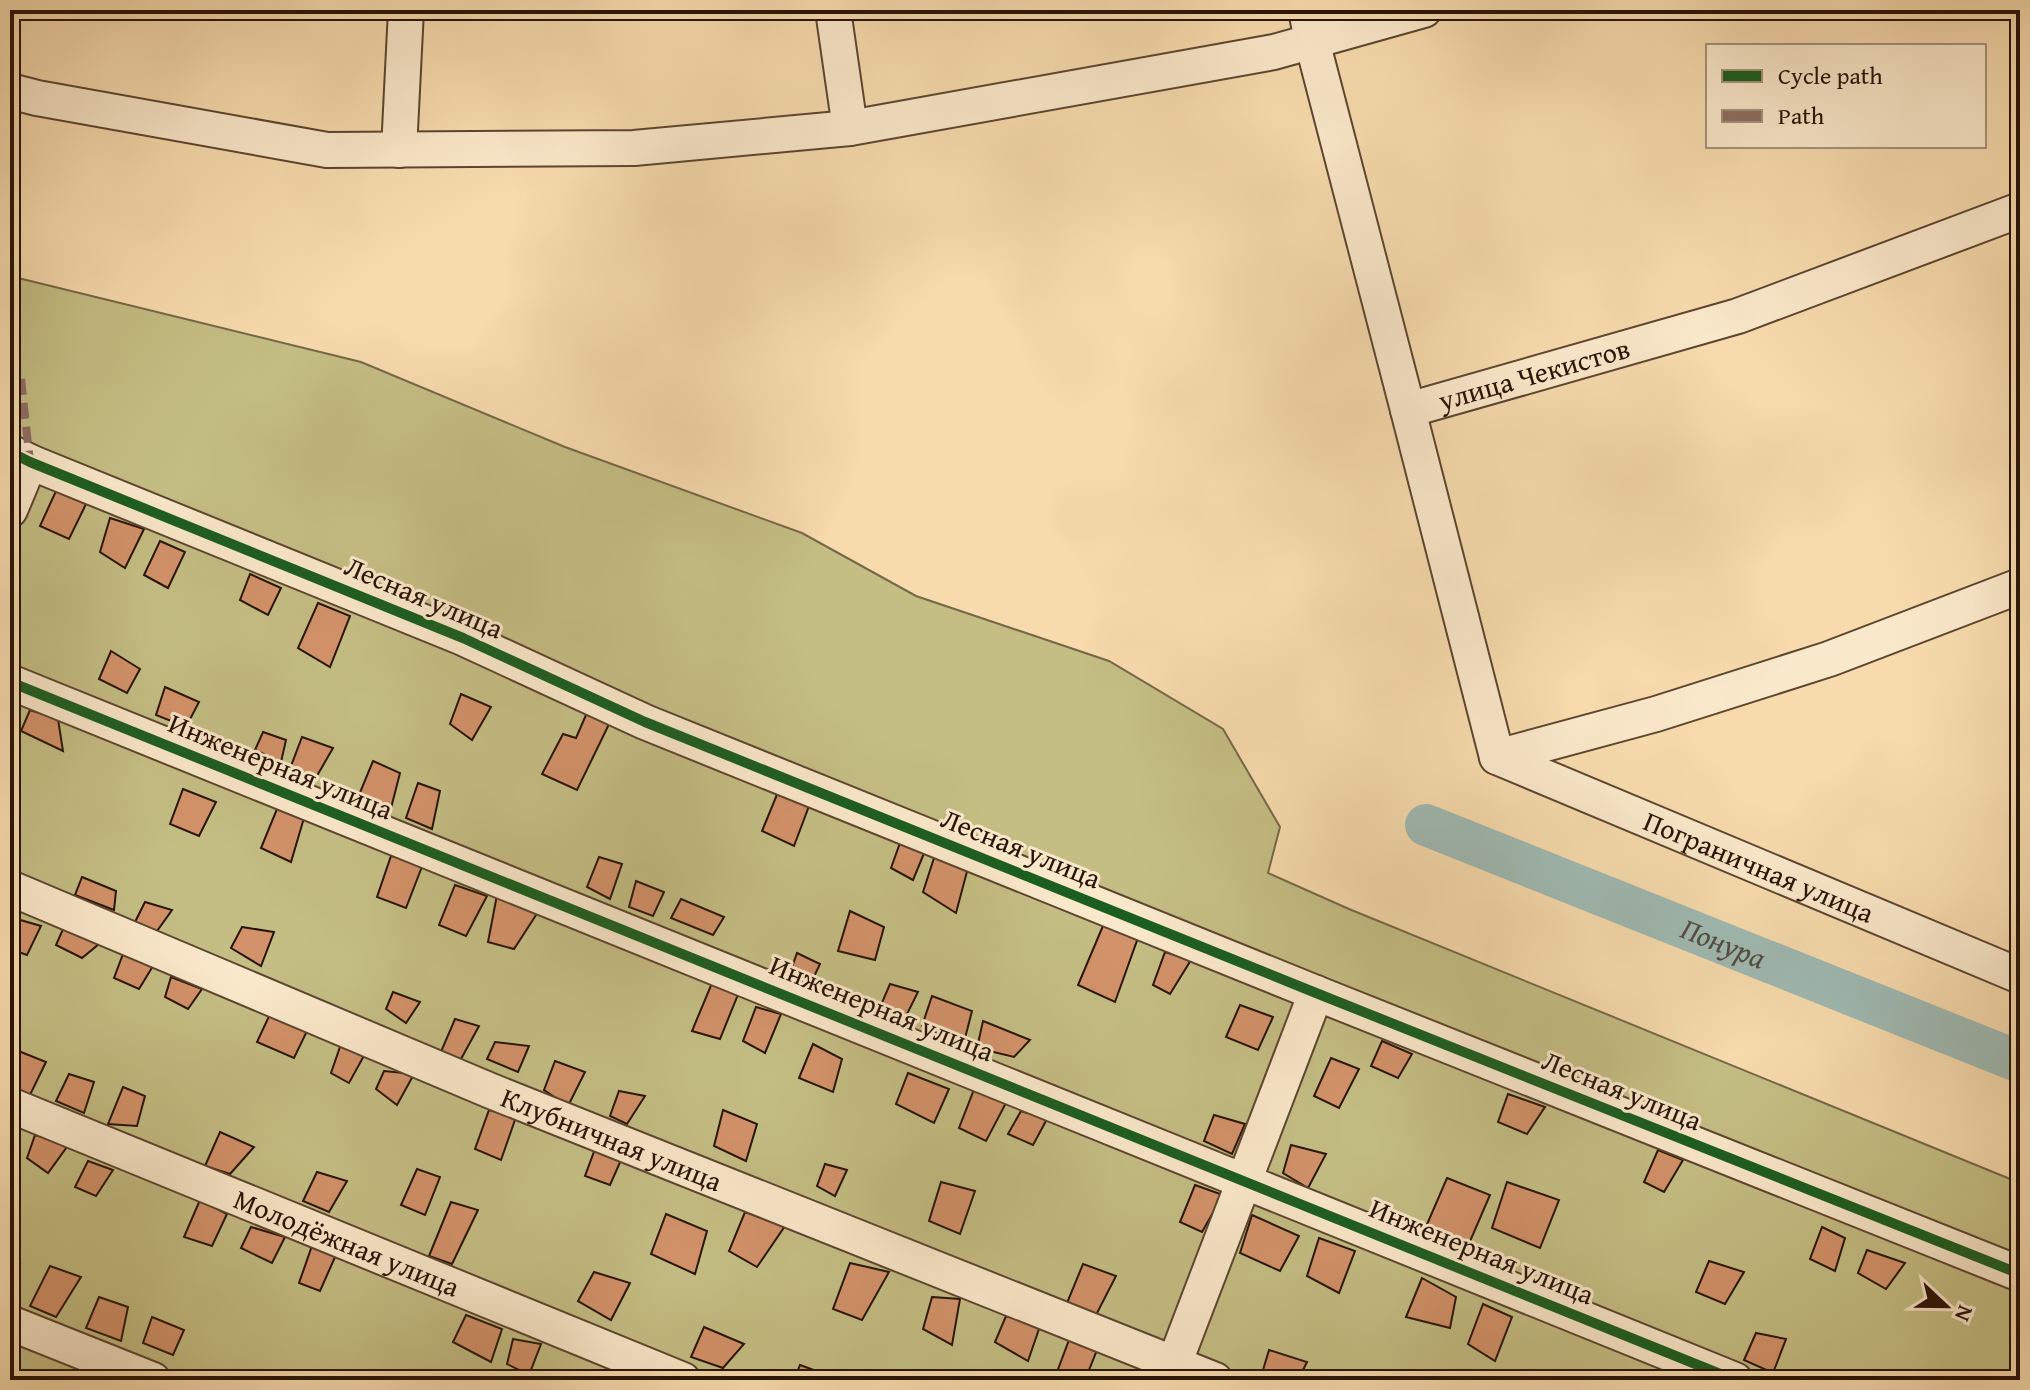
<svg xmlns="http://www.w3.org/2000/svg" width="2030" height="1390" viewBox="0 0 2030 1390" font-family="'Gentium Book Plus',serif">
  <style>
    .green { fill: #c4be84; stroke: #766846; stroke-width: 2 }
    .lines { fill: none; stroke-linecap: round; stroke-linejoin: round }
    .river { stroke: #9fb9b2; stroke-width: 42 }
    .building { fill: #d3926a; stroke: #281307; stroke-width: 2 }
    .minor-casing { stroke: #5c4530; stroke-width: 38 }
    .minor { stroke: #fae8ca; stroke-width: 34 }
    .quiet { stroke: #8d6e63; stroke-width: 8; stroke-dasharray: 16 8; stroke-linecap: butt }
    .cycleway-casing { stroke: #fae8ca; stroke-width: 15 }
    .cycleway { stroke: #1b5e20; stroke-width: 10 }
    .labels { text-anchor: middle; stroke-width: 6; stroke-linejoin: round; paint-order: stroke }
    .street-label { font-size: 28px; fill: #281307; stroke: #fae8ca }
    .water-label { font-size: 30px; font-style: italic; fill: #524d43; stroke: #fae8ca }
  </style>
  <rect width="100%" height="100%" fill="#f7dbad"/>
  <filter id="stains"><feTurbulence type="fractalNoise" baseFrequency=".0025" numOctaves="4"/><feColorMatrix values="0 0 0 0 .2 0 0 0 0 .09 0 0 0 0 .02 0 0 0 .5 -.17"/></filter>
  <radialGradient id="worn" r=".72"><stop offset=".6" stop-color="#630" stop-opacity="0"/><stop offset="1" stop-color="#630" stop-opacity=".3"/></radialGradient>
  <polygon class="green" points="10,276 361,362 565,447 802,533 916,596 1109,661 1223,729 1280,827 1268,873 1349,909 2020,1183 2020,1380 10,1380"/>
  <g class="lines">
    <path class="river" id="s1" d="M1426 825 2020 1062"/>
  </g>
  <g class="building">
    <polygon points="56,491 86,504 69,539 40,526"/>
    <polygon points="110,518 144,529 125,568 100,552"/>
    <polygon points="160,541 185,552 168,588 144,575"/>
    <polygon points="250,574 281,588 268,615 240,600"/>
    <polygon points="318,603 350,616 330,667 298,648"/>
    <polygon points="111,651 140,669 127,693 99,679"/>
    <polygon points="165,687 199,702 186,727 156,715"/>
    <polygon points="461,694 491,707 472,740 450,724"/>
    <polygon points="589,708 612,718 577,790 542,774 563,734 576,738"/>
    <polygon points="30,710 58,719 63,751 21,731"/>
    <polygon points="263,732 286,740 281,762 255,750"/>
    <polygon points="302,737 333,748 314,781 291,766"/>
    <polygon points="373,761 400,773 390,812 359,795"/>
    <polygon points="418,783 440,791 432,829 406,818"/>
    <polygon points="183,789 216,802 199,836 170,824"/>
    <polygon points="778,792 809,806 794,846 762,831"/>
    <polygon points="277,809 304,818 291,862 261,848"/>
    <polygon points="901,840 925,851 913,880 891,868"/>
    <polygon points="935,855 969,864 956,913 923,892"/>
    <polygon points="391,856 423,864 406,908 377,897"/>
    <polygon points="599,857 622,864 610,899 587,887"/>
    <polygon points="82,877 116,891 114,910 75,895"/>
    <polygon points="636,881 664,892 653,916 629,907"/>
    <polygon points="455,885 487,896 466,936 439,925"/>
    <polygon points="497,895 538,912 514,949 488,942"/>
    <polygon points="681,899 724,917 713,935 671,918"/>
    <polygon points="145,902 172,910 157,931 135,922"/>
    <polygon points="850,911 884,927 875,960 838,951"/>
    <polygon points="10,917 41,926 27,955 10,949"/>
    <polygon points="1105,921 1139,935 1115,1002 1078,985"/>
    <polygon points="242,927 274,932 261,966 231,948"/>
    <polygon points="63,929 99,944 82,958 56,945"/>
    <polygon points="1165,952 1191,960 1170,994 1153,985"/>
    <polygon points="797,953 820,964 810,985 789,976"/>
    <polygon points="123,954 153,966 139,989 114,978"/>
    <polygon points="171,977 202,989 188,1009 165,997"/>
    <polygon points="712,983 739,992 720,1039 692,1031"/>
    <polygon points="890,984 918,992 902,1024 878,1012"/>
    <polygon points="393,992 420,1002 406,1023 386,1009"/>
    <polygon points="932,996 972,1011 963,1046 922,1026"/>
    <polygon points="1240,1005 1273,1017 1258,1050 1226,1037"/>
    <polygon points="756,1007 781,1014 765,1053 743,1041"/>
    <polygon points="271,1012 308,1029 294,1058 257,1042"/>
    <polygon points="455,1019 479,1026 461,1059 440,1054"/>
    <polygon points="983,1021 1030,1040 1014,1057 977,1048"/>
    <polygon points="1382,1041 1412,1054 1398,1078 1371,1066"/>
    <polygon points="495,1042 529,1046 518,1072 487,1059"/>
    <polygon points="341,1044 366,1052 349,1083 331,1073"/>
    <polygon points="813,1044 842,1059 833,1092 799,1078"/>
    <polygon points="11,1048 46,1062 29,1097 10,1087"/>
    <polygon points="1331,1058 1359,1069 1339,1108 1314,1096"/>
    <polygon points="555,1061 585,1072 568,1106 544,1090"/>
    <polygon points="384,1071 414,1074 397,1105 376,1089"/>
    <polygon points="908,1073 949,1089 934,1123 896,1104"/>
    <polygon points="69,1074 94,1082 84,1113 56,1101"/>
    <polygon points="123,1087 145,1096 137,1126 108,1124"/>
    <polygon points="975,1087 1006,1103 986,1141 959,1128"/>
    <polygon points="619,1091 645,1096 627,1124 610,1116"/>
    <polygon points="1508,1094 1545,1107 1527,1134 1498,1122"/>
    <polygon points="489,1110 516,1117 501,1160 475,1149"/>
    <polygon points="723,1110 757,1124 746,1161 714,1146"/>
    <polygon points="1021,1111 1047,1119 1033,1145 1008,1134"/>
    <polygon points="1214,1115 1245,1124 1232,1154 1204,1141"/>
    <polygon points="220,1132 254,1147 230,1174 205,1166"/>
    <polygon points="35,1135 69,1144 48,1173 27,1158"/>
    <polygon points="598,1141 625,1151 610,1185 585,1176"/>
    <polygon points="1291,1145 1326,1154 1308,1188 1283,1173"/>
    <polygon points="1658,1150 1683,1160 1664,1192 1644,1182"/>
    <polygon points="88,1161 113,1170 96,1196 75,1187"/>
    <polygon points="825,1164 847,1170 835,1196 817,1186"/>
    <polygon points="417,1169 440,1177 425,1215 401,1205"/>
    <polygon points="317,1172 347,1181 329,1212 303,1201"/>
    <polygon points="1447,1178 1490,1195 1468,1246 1425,1229"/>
    <polygon points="941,1182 975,1191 960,1234 929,1221"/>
    <polygon points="1507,1182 1559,1200 1540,1248 1492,1228"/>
    <polygon points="1195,1185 1223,1195 1202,1232 1180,1222"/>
    <polygon points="200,1200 227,1214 212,1246 184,1237"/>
    <polygon points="451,1202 478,1210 452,1264 429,1256"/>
    <polygon points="745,1212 785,1226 757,1267 729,1251"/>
    <polygon points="666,1214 707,1231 695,1274 651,1254"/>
    <polygon points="1252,1215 1299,1236 1280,1271 1240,1253"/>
    <polygon points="251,1227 285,1237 272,1263 241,1248"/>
    <polygon points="1822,1227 1845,1238 1835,1271 1810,1259"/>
    <polygon points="1319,1238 1355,1251 1339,1293 1307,1276"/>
    <polygon points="314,1240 339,1248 320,1291 299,1283"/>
    <polygon points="1867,1250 1905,1263 1886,1289 1858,1273"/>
    <polygon points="10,1261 20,1264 10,1287"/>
    <polygon points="1709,1261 1744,1272 1725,1304 1696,1292"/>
    <polygon points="850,1263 889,1272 862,1320 833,1309"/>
    <polygon points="1083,1264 1116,1276 1096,1315 1067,1303"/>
    <polygon points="50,1266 81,1277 56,1317 30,1306"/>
    <polygon points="594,1272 630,1283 611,1320 578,1301"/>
    <polygon points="1422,1278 1456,1297 1450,1328 1406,1317"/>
    <polygon points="99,1297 128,1307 121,1341 86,1328"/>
    <polygon points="932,1297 960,1299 952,1345 923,1329"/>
    <polygon points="1483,1304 1512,1317 1495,1361 1468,1344"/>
    <polygon points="466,1315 502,1329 491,1362 453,1342"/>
    <polygon points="1006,1316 1040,1326 1028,1361 995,1342"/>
    <polygon points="152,1317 184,1330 173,1355 143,1343"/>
    <polygon points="704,1327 744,1344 723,1368 691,1357"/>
    <polygon points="1756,1333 1786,1339 1773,1373 1744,1360"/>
    <polygon points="513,1339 541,1344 529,1375 507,1364"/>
    <polygon points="1069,1340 1097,1350 1085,1380 1054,1380"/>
    <polygon points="1269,1350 1307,1362 1298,1380 1260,1380"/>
    <polygon points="800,1365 825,1374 823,1380 794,1380"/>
  </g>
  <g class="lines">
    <defs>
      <g id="minor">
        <polyline points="833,10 850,128"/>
        <path id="s2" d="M1306 10 1312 41 1408 410 1738 316 2020 210"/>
        <polyline points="10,91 37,98 327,150 634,148 850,128 1274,52 1424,10"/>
        <polyline points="399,150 406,10"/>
        <polyline points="1408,410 1497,757 1656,714 1829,659 2020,586"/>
        <polyline points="10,452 30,462 463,638 645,722 1316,993 2020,1274"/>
        <polyline points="10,510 30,462"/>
        <polyline points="10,682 1735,1380"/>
        <path id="s3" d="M1497 757 2020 976"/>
        <path id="s4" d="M10 888 491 1091 1215 1380"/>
        <path id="s5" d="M10 1105 683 1380"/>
        <polyline points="10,1323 153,1380"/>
        <polyline points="1168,1380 1316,993"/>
      </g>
    </defs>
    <use href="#minor" class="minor-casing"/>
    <use href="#minor" class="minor"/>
    <polyline class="quiet" points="21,379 30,462"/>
    <defs>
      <g id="cycleway">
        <polyline points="10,452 30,462 463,638 645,722 1316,993 2020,1274"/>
        <polyline points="10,682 1735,1380"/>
      </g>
    </defs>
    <use href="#cycleway" class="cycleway-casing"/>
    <use href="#cycleway" class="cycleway"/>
  </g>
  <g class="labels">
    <g class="street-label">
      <text dy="10" stroke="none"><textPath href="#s2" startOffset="544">улица Чекистов</textPath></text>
      <text transform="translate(424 597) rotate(23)" y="10">Лесная улица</text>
      <text transform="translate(281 766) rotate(22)" y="10">Инженерная улица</text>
      <text transform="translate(1021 848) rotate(22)" y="10">Лесная улица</text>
      <text dy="10" stroke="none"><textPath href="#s3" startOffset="284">Пограничная улица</textPath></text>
      <text transform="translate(882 1008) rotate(22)" y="10">Инженерная улица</text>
      <text transform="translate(1622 1090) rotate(22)" y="10">Лесная улица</text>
      <text dy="10" stroke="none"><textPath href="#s4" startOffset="652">Клубничная улица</textPath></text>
      <text dy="10" stroke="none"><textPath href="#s5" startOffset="364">Молодёжная улица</textPath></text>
      <text transform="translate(1482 1251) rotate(22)" y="10">Инженерная улица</text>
    </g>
    <g class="water-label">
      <text dy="10" stroke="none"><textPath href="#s1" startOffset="320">Понура</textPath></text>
    </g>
  </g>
  <rect width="2030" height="1390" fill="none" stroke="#f7dbad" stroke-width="40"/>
  <rect x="12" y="12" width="2006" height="1366" fill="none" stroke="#281307" stroke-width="4"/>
  <rect x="20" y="20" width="1990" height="1350" fill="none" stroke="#281307" stroke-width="2"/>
  <rect x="1706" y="44" width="280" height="104" fill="#fae8ca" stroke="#a6937c" stroke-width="2"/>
  <rect x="1722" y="70" width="40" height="12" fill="#1b5e20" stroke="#a6937c" stroke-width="2"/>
  <text x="1778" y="84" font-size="24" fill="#281307">Cycle path</text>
  <rect x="1722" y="110" width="40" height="12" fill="#8d6e63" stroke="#a6937c" stroke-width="2"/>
  <text x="1778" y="124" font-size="24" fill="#281307">Path</text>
  <g transform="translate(1946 1306) rotate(112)" stroke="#fae8ca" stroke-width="6" paint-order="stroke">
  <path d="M0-6L14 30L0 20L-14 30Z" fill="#281307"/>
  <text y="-12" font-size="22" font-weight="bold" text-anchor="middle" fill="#281307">N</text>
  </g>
  <rect width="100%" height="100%" filter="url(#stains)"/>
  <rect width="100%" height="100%" fill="url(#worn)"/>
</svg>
